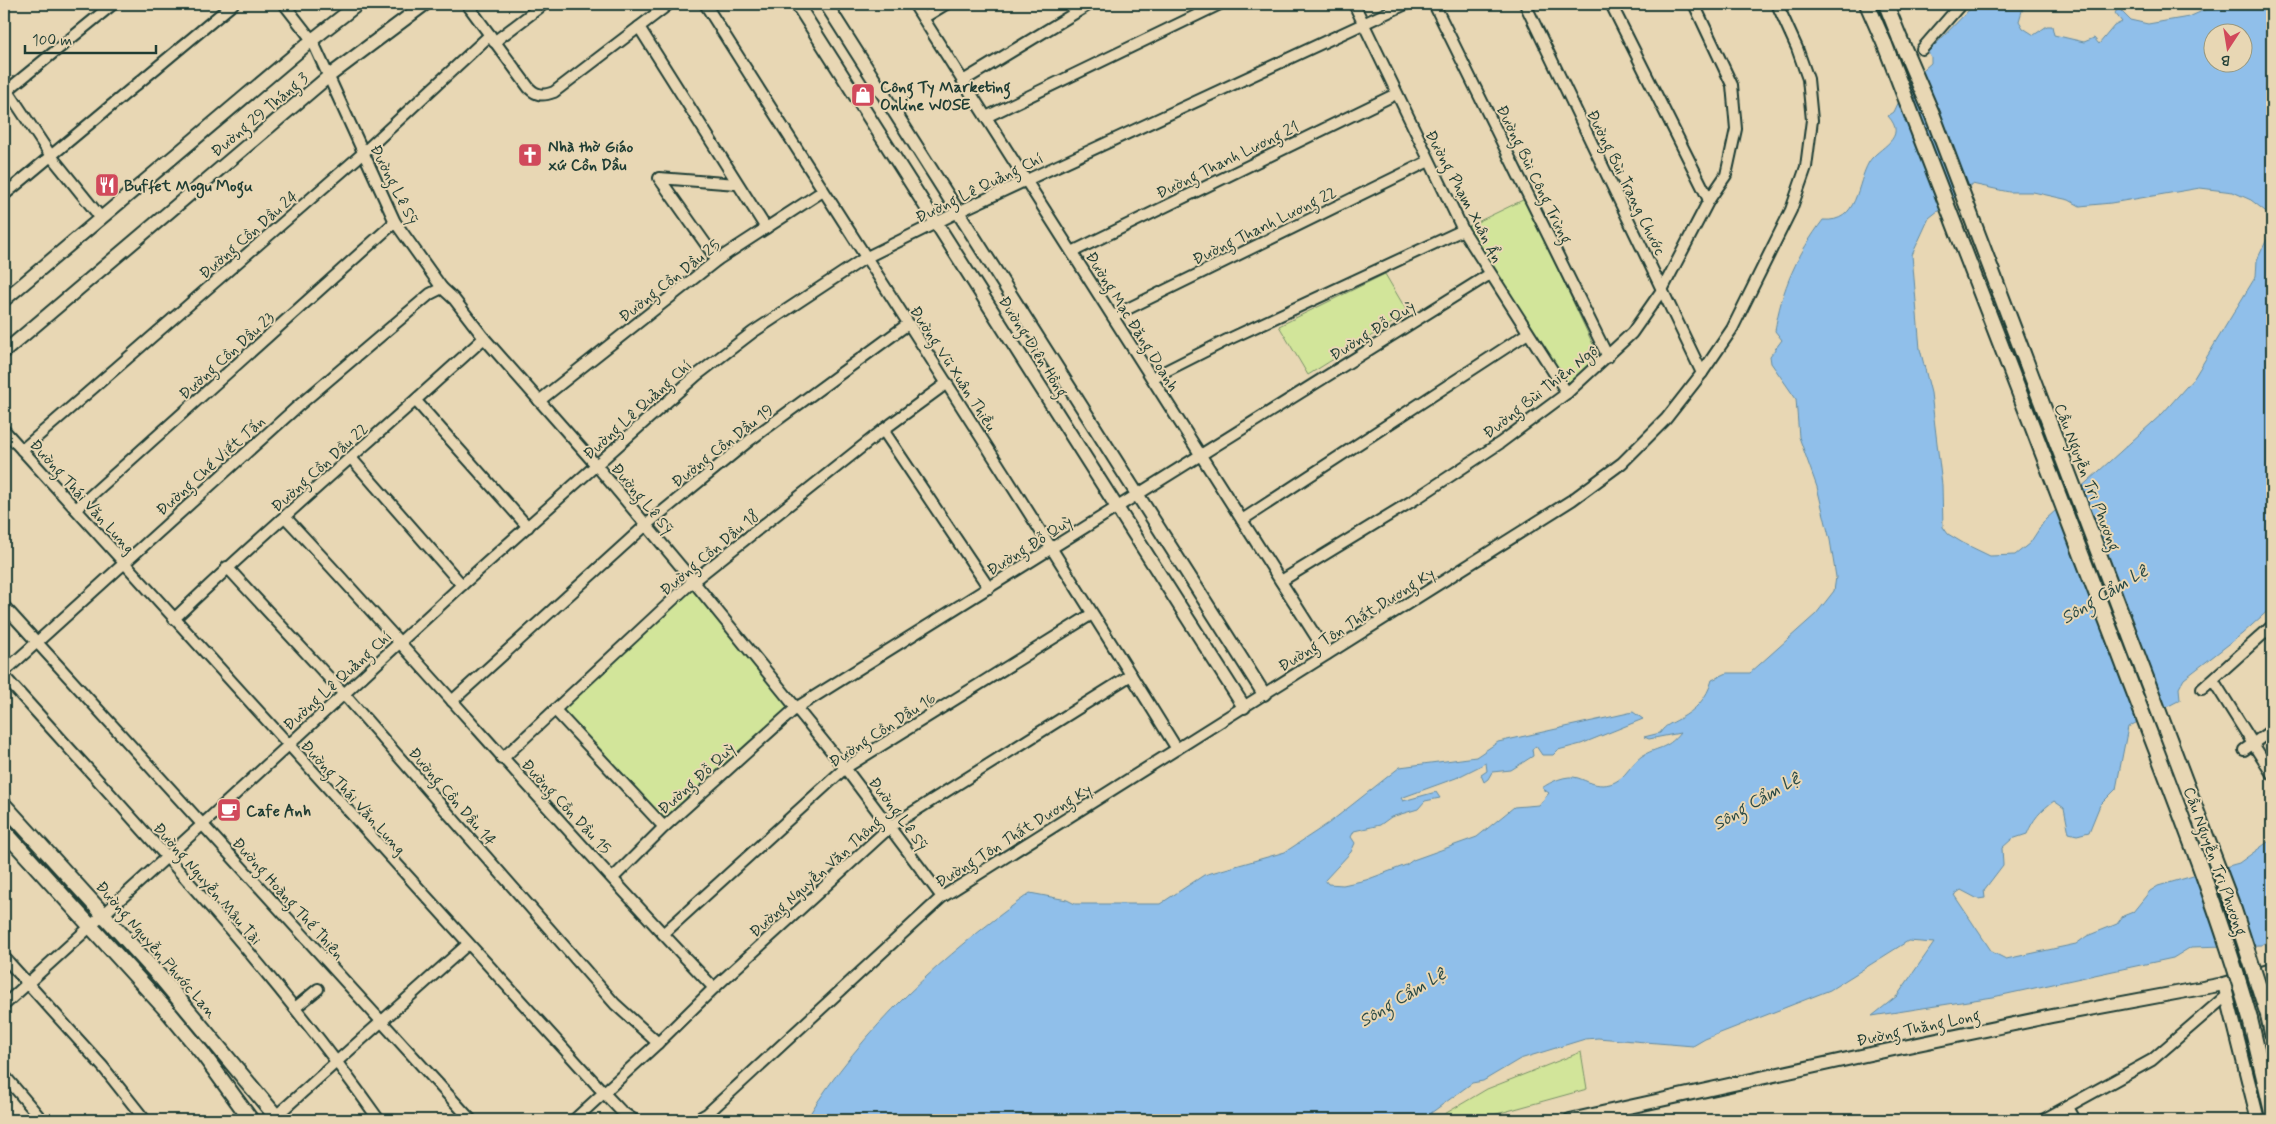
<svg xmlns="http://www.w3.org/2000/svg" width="2276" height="1124" viewBox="0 0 2276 1124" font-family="Mynerve,sans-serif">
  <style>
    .green { fill: #d2e59a; stroke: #789167 }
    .water { fill: #90bfea; stroke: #638ba1; fill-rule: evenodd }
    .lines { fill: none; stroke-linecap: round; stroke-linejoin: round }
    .minor-casing { stroke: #1f3d34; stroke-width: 14 }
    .tertiary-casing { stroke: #1f3d34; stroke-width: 16 }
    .secondary-casing { stroke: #1f3d34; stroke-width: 18 }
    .minor { stroke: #e8d7b4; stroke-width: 10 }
    .tertiary { stroke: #e8d7b4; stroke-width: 12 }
    .secondary { stroke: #e8d7b4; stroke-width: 14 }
    .secondary-bridge-casing { stroke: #1f3d34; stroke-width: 18; stroke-linecap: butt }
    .secondary-bridge { stroke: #e8d7b4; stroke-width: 14 }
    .labels { text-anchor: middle; stroke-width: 4; stroke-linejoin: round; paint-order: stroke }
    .poi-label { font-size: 16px; font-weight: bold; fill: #1f3d34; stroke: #e8d7b4; text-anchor: start }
    .street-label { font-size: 16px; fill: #1f3d34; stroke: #e8d7b4 }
    .water-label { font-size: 18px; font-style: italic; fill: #2a4a46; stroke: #e8d7b4 }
  </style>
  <rect width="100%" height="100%" fill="#e8d7b4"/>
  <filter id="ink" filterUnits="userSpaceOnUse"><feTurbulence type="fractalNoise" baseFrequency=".02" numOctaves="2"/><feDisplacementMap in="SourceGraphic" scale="10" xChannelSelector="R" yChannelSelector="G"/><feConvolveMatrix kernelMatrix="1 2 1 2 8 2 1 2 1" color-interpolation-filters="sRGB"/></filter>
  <g filter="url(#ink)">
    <g class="green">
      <polygon points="1525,199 1597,353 1596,360 1569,382 1562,380 1467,227"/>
      <polygon points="1385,274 1408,313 1308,375 1279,326"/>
      <polygon points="693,581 796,708 664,827 555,710"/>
      <polygon points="1581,1052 1587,1089 1475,1120 1446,1120 1443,1115 1487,1089"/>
    </g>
    <path class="water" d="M1975 4H2024L2019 21 2023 28 2034 35 2047 26H2052L2054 35 2084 42 2094 38 2099 44 2114 26 2122 22 2115 13 2118 8 2130 20 2148 24 2189 17 2211 7 2272 4V607L2242 634 2184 679 2179 688 2180 700 2128 727 2116 789 2100 805 2089 832 2077 835 2069 833 2064 808 2054 801C2041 810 2033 819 2027 834L2012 839 2002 848 2003 865 1984 890 1985 898 1978 899 1961 890 1954 895 1992 952 2006 959 2076 944 2087 936 2117 924 2123 916 2133 912 2150 891 2158 886 2239 863 2272 839V939L2261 945 2191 947 2173 958 1993 997 1872 1016 1897 996 1934 943 1908 941 1830 990 1705 1039 1693 1046 1598 1038 1585 1039 1520 1059 1483 1081 1472 1083 1431 1113 1432 1120H806C862 1028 944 955 1030 893L1067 900 1075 904H1160L1204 875 1285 852 1329 823 1400 767 1476 757 1498 742 1633 712 1643 719 1581 744 1558 750 1553 755H1542L1536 746 1532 749 1533 756 1511 770 1492 772 1488 779 1484 782 1481 775 1487 771 1486 763 1456 778 1401 798 1403 801 1436 792 1440 798 1425 801 1418 809 1391 817 1380 825 1354 831 1351 837 1355 843 1351 852 1325 880 1328 884 1343 885 1366 880 1406 865 1413 860 1477 837 1514 807 1539 805 1549 793 1542 788C1550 782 1567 774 1578 778 1587 781 1593 785 1603 785 1624 784 1627 767 1642 756 1656 747 1667 750 1680 733L1649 739 1644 737 1660 733C1666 724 1671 724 1679 719 1696 710 1707 698 1712 680L1727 673H1750L1816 614 1834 591 1836 577 1830 540 1817 487 1799 437 1796 399 1771 363 1770 356 1782 340 1775 331C1781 290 1798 253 1823 220 1859 223 1856 184 1869 162 1878 147 1909 139 1888 116L1894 112 1907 84 1931 63V57L1928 52ZM2214 32H2244V62H2214ZM1972 184 2009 192H2033L2069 200 2080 206 2111 203 2200 188 2233 192 2251 200 2269 214V235L2257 260 2256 276 2194 378 2163 413 2045 520 2030 543 2015 555 1990 556 1963 543 1948 534 1943 527 1942 485 1931 393 1920 349 1912 255 1929 218Z"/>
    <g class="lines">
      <defs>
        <g id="minor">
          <polyline points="284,4 312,40 395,222 442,288 454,299 484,338 596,465 693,581 845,768 942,897"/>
          <path d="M467 4 529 88C537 96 543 96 554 92L669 4"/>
          <path d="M705 4C862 253 1023 499 1177 749"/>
          <polyline points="914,4 1327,654"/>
          <polyline points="1354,4 1463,230 1567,393"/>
          <polyline points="1434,4 1608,357"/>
          <polyline points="1525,4 1702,373"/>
          <polyline points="1611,4 1709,200"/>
          <polyline points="923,18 946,4"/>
          <polyline points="639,27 766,228"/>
          <polyline points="494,42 544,4"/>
          <polyline points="1922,49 1961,4"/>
          <polyline points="963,81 1090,4"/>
          <polyline points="4,85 51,156 101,218"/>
          <polyline points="4,93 113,4"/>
          <polyline points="986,117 1220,4"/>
          <polyline points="4,195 233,4"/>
          <polyline points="1072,252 1396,94"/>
          <polyline points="717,260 659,178 737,184"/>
          <polyline points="1113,316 1429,161"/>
          <polyline points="1152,378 1227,340 1463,230"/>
          <polyline points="416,401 528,527"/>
          <polyline points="539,401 717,260 823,191"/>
          <polyline points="4,430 604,1093 621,1111 634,1120"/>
          <polyline points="883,430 989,588"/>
          <polyline points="22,450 362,154 490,35"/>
          <polyline points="351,458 462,585"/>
          <polyline points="76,509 395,222"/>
          <path d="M285 517C430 672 567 834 714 988"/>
          <polyline points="1242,520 1528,333"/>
          <polyline points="227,567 343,693 615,1004 658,1043"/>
          <polyline points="1281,581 1417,498 1500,443 1567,393 1632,333 1662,290 1709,200 1726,175 1736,129 1732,85 1694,4"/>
          <polyline points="4,606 471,1120"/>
          <path d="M174 619C274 522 381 433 484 338"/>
          <polyline points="4,672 297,407 430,294 442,288"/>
          <path d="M4 676C133 820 267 961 379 1120"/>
          <polyline points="2213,680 2272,774"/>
          <polyline points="2202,689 2272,626"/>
          <polyline points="452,701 646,525 750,440 908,324"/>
          <polyline points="555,710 664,827"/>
          <polyline points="2244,750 2272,730"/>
          <polyline points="502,759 693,581 883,430 947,383"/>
          <polyline points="613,878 664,827 796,708 1490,274"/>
          <polyline points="663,934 845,768 1092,614"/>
          <polyline points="4,957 103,1067 145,1120"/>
          <polyline points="4,1005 203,824 462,585 697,375 753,332 865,258 958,212 1406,4"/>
          <polyline points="295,1008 318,989"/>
          <polyline points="4,1075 42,1120"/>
          <polyline points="2068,1107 2075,1120"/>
          <polyline points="276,1116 468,944"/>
          <polyline points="574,1120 658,1043 714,988 891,826 1131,675"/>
          <polyline points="696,1120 707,1114 942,897 1572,500 1622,463 1666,419 1702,373 1732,329 1791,210 1806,167 1812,120 1808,79 1797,48 1777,4"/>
          <polyline points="2043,1120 2152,1060 2227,995"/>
        </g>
        <g id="tertiary">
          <polyline points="797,4 1244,707"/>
          <polyline points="826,4 1264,694"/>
          <polyline points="4,300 312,40 358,4"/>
          <polyline points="4,352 329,76 425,4"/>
          <polyline points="2224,984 2258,1120"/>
          <polyline points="1570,1120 1870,1054 2052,1016 2224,984 2272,970"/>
        </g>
        <g id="secondary">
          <polyline points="1867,4 1885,45"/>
          <polyline points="1886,4 1900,39"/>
          <polyline points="4,805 162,979 279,1120"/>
          <polyline points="4,831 170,1014 203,1054 251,1120"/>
          <polyline points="2268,1015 2272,1033"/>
          <polyline points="2250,1019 2272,1112"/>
        </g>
      </defs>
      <use href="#minor" class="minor-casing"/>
      <use href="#tertiary" class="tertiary-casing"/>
      <use href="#secondary" class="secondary-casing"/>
      <use href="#minor" class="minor"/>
      <use href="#tertiary" class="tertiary"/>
      <use href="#secondary" class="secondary"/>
      <defs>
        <g id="secondary-bridge">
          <polyline points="1900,39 1933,116 2234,910 2268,1015"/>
          <path d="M1885 45C1963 247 2041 448 2118 650 2164 772 2214 893 2250 1019"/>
        </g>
      </defs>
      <use href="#secondary-bridge" class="secondary-bridge-casing"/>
      <use href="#secondary-bridge" class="secondary-bridge"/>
    </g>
  </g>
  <defs>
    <symbol id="shop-square" viewBox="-11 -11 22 22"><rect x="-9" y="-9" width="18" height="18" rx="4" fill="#d1495b" stroke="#e8d7b4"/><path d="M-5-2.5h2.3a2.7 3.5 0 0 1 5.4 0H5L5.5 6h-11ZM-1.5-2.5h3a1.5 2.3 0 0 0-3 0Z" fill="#fff"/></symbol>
    <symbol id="church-square" viewBox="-11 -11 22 22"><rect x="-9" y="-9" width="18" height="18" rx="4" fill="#d1495b" stroke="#e8d7b4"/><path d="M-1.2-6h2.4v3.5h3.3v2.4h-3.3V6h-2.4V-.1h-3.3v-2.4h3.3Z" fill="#fff"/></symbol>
    <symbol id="restaurant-square" viewBox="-11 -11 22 22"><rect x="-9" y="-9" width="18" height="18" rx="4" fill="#d1495b" stroke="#e8d7b4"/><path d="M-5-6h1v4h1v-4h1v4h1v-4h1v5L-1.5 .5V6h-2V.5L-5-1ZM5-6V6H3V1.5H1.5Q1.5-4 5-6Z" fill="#fff"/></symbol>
    <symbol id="cafe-square" viewBox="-11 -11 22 22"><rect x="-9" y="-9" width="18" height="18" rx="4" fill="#d1495b" stroke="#e8d7b4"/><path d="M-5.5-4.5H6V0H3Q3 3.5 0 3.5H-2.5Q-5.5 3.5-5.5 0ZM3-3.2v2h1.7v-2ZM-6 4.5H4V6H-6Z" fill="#fff"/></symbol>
  </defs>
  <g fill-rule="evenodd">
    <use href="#shop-square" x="849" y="81" width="28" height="28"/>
    <use href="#church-square" x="516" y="141" width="28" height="28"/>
    <use href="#restaurant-square" x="93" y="171" width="28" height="28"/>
    <use href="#cafe-square" x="215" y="796" width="28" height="28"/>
  </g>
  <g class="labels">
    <g class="poi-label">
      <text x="880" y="92">Công Ty Marketing<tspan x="880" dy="18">Online WOSE</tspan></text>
      <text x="548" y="152">Nhà thờ Giáo<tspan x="548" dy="18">xứ Cồn Dầu</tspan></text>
      <text x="124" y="191">Buffet Mogu Mogu</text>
      <text x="246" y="816">Cafe Anh</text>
    </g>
    <g class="street-label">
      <text transform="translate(259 114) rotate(-40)" y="6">Đường 29 Tháng 3</text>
      <text transform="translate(1227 159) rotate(-26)" y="6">Đường Thanh Lương 21</text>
      <text transform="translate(1535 174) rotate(64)" y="6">Đường Bùi Công Trừng</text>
      <text transform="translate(1627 182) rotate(64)" y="6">Đường Bùi Trang Chước</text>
      <text transform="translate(395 184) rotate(63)" y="6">Đường Lê Sỹ</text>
      <text transform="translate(979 187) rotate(-26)" y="6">Đường Lê Quảng Chí</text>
      <text transform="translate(1465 196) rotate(62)" y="6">Đường Phạm Xuân Ẩn</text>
      <text transform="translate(1264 225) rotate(-26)" y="6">Đường Thanh Lương 22</text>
      <text transform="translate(248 234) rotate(-41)" y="6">Đường Cồn Dầu 24</text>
      <text transform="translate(669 280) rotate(-38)" y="6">Đường Cồn Dầu 25</text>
      <text transform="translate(1133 321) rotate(58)" y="6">Đường Mạc Đăng Doanh</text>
      <text transform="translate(1372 330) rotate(-32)" y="6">Đường Đỗ Quỳ</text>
      <text transform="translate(1034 346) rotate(58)" y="6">Đường Diên Hồng</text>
      <text transform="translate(226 355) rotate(-42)" y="6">Đường Cồn Dầu 23</text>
      <text transform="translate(954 368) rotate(57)" y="6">Đường Vũ Xuân Thiều</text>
      <text transform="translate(1540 391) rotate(-38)" y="6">Đường Bùi Thiện Ngộ</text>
      <text transform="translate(637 409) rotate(-42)" y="6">Đường Lê Quảng Chí</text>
      <text transform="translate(722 445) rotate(-38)" y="6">Đường Cồn Dầu 19</text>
      <text transform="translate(210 465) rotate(-42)" y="6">Đường Chế Viết Tấn</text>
      <text transform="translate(319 467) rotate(-42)" y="6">Đường Cồn Dầu 22</text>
      <text transform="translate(2088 477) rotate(69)" y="6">Cầu Nguyễn Tri Phương</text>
      <text transform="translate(83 496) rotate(48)" y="6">Đường Thái Văn Lung</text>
      <text transform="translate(643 498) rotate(50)" y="6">Đường Lê Sỹ</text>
      <text transform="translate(1029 545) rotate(-32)" y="6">Đường Đỗ Quỳ</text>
      <text transform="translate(709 552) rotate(-40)" y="6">Đường Cồn Dầu 18</text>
      <text transform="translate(1356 619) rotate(-32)" y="6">Đường Tôn Thất Dương Kỵ</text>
      <text transform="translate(337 680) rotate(-42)" y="6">Đường Lê Quảng Chí</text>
      <text transform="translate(882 729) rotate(-33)" y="6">Đường Cồn Dầu 16</text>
      <text transform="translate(696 778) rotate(-42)" y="6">Đường Đỗ Quỳ</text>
      <text transform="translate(453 796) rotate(49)" y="6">Đường Cồn Dầu 14</text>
      <text transform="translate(354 797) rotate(48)" y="6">Đường Thái Văn Lung</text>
      <text transform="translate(567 806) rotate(47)" y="6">Đường Cồn Dầu 15</text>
      <text transform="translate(899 813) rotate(53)" y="6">Đường Lê Sỹ</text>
      <text transform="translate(1013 835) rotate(-32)" y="6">Đường Tôn Thất Dương Kỵ</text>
      <text transform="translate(2216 861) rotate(70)" y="6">Cầu Nguyễn Tri Phương</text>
      <text transform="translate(815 876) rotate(-42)" y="6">Đường Nguyễn Văn Thông</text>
      <text transform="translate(208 883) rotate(49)" y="6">Đường Nguyễn Mậu Tài</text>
      <text transform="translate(289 898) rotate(48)" y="6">Đường Hoàng Thế Thiện</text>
      <text transform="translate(157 949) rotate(49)" y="6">Đường Nguyễn Phước Lan</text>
      <text transform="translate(1918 1027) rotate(-12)" y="6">Đường Thăng Long</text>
    </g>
    <g class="water-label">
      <text transform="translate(2104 594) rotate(-31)" y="6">Sông Cẩm Lệ</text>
      <text transform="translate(1756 801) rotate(-30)" y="6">Sông Cẩm Lệ</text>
      <text transform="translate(1402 997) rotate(-31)" y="6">Sông Cẩm Lệ</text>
    </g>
  </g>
  <rect width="2276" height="1124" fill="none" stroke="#e8d7b4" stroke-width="20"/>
  <rect x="10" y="10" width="2256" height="1104" fill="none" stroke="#1f3d34" stroke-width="2" filter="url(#ink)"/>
  <g transform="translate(2228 48) rotate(192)"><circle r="24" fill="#e8d7b4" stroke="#989981"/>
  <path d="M0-4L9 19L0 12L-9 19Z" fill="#d1495b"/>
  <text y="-8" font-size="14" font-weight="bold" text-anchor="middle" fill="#1f3d34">B</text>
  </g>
  <path d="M25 45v8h131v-8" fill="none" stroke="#1f3d34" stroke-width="2.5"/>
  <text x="32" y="45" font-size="15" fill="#1f3d34" stroke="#e8d7b4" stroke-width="4" paint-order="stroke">100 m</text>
</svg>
